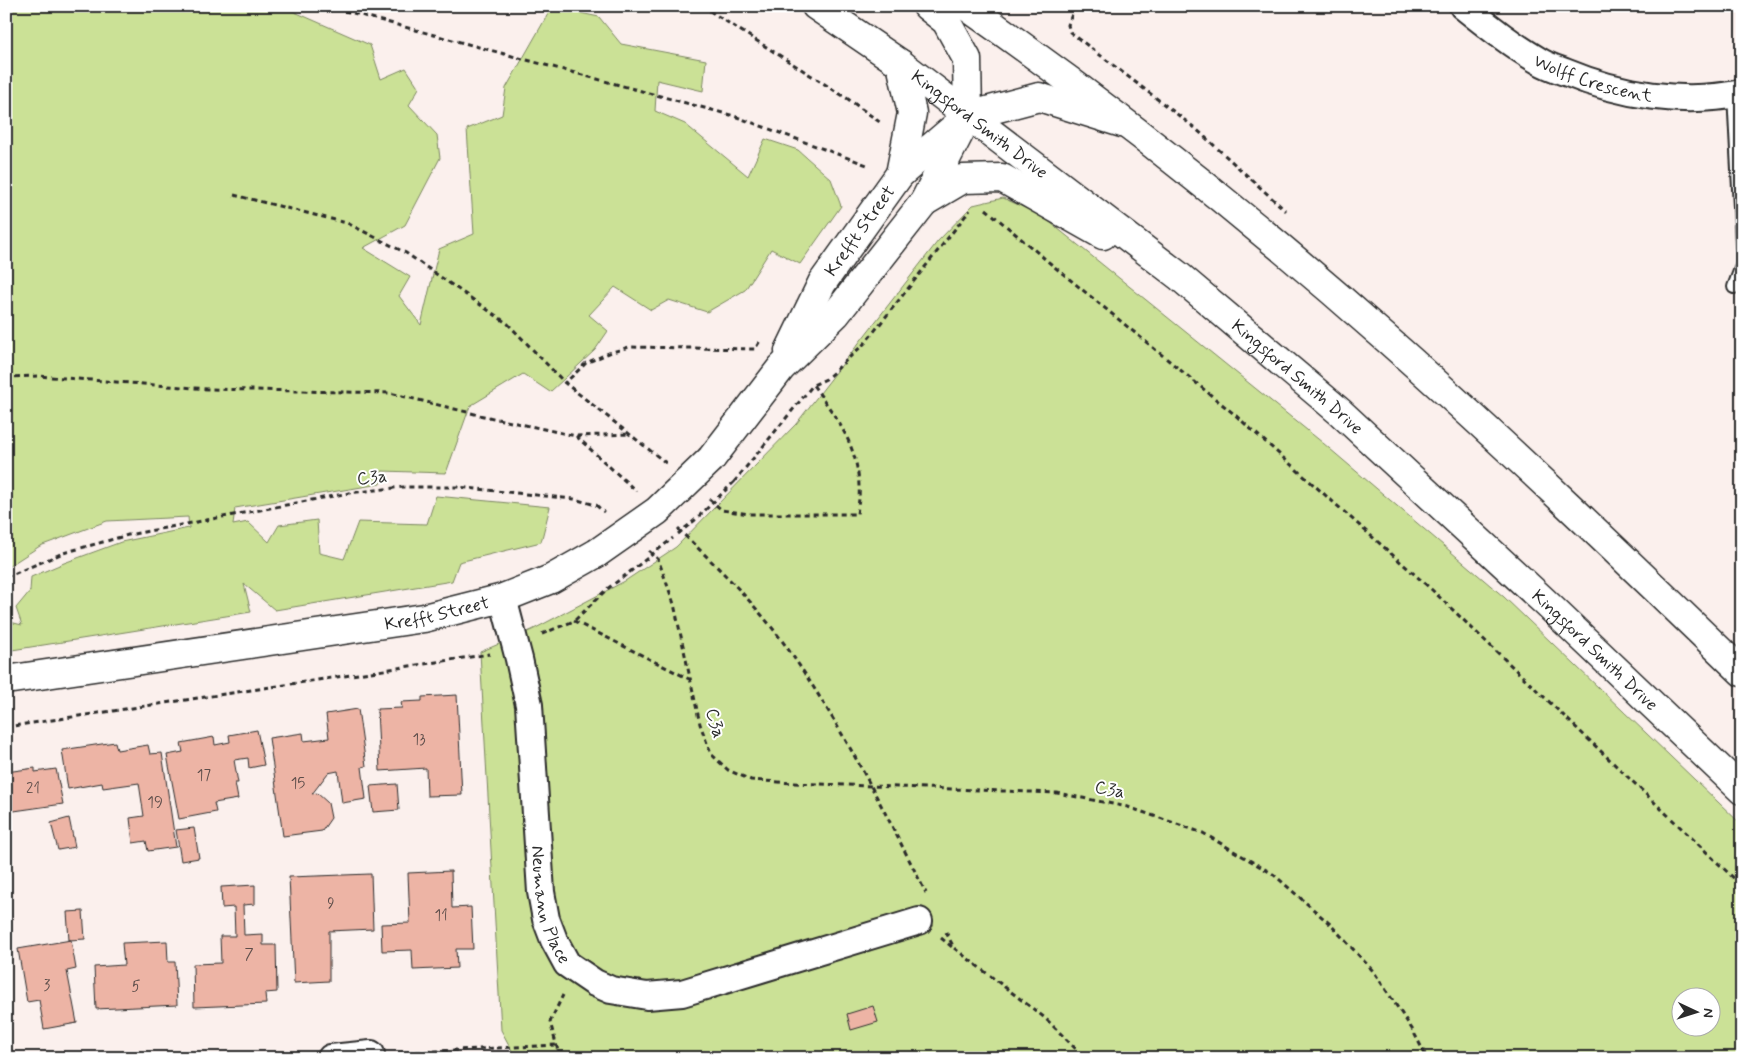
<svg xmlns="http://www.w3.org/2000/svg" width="1748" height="1064" viewBox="0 0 1748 1064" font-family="Mynerve,sans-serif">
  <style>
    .green { fill: #cbe196; stroke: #7b8660; fill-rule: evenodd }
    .building { fill: #edb4a5; stroke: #2b2b2b }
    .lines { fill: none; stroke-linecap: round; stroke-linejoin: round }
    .service-casing { stroke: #2b2b2b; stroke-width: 16 }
    .minor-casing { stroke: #2b2b2b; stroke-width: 30 }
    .tertiary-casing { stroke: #2b2b2b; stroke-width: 31 }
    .primary-casing { stroke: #2b2b2b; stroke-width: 31 }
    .path { stroke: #2b2b2b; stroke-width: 3; stroke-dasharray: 5 4; stroke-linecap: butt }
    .service { stroke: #fff; stroke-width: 12 }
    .minor { stroke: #fff; stroke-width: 26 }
    .tertiary { stroke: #fff; stroke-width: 28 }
    .primary { stroke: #fff; stroke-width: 28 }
    .tertiary-bridge-casing { stroke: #2b2b2b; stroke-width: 31; stroke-linecap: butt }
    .path-bridge { stroke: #2b2b2b; stroke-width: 3; stroke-dasharray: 5 4; stroke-linecap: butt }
    .tertiary-bridge { stroke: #fff; stroke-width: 28 }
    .labels { text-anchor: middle; stroke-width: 4; stroke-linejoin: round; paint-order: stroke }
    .number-label { font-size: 15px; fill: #5c4d4a }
    .street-label { font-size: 18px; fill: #2b2b2b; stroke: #fff }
  </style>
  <rect width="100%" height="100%" fill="#fbf0ed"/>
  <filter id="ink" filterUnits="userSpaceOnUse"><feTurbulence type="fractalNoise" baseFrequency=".02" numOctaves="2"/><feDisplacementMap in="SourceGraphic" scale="10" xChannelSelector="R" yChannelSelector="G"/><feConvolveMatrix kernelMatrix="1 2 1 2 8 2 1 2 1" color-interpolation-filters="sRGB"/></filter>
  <g filter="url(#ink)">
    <g class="green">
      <polygon points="6,6 281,6 370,45 381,79 406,68 419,88 409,105 437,135 440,158 405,225 363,248 410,277 399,296 421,325 439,249 474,234 467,129 502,115 506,88 552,7 599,17 621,44 706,60 703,91 657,80 655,111 685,124 748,176 765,139 798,150 831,179 841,206 800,264 771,249 745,290 707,312 669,300 651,310 615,287 589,315 608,331 595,350 550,392 523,374 470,406 446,473 382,471 380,484 235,508 233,525 248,522 269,542 279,525 317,520 319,553 344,559 358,522 427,524 436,496 550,507 541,542 459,562 452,581 275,610 244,584 251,612 12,650 6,648 6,621 22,625 16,608 30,591 31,577 64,563 121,542 189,528 188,517 107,521 40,546 6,568"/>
      <path d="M1003 198 1041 215 1323 443 1504 597 1742 825V1058H516L501 1030 480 652 532 630 625 581 676 547 796 424 938 241 973 205ZM1680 996H1710V1026H1680Z"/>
    </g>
    <g class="building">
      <polygon points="457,695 462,795 427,796 426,768 380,771 377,709 402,708 401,702 422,701 422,697"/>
      <polygon points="358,709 366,766 362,767 366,799 342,803 338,771 328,773 312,794 317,793 328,803 331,818 322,831 283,836 269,738 303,733 304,741 329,738 326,714"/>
      <polygon points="257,730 264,765 249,768 248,758 234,760 238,783 235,783 238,799 214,803 216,812 179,819 167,755 183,752 181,743 214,737 215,745 230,742 229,735"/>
      <polygon points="115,742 117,750 148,745 150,754 162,753 176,847 148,851 146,841 133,843 130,818 144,816 139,783 103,788 102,783 68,789 62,750"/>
      <polygon points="35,768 35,772 56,769 63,804 7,812 9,828 6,828 6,772"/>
      <polygon points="397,784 399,810 373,812 370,786"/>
      <polygon points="69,818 75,847 58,850 51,823"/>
      <polygon points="194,828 199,858 181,861 176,830"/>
      <polygon points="451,871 452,908 471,907 473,949 456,949 457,968 413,970 412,950 382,951 381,924 410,923 408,873"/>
      <polygon points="371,874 373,929 329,931 329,981 294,983 289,877"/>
      <polygon points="255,885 255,904 243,905 244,935 263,934 263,945 276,945 277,992 265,993 266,1004 194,1007 193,964 221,963 220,936 235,936 234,907 222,908 221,887"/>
      <polygon points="83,911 85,939 69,940 67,912"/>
      <polygon points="71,940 76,969 67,971 77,1023 44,1029 39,1000 27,1002 18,949"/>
      <polygon points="167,941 168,962 175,962 177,1005 96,1009 94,967 124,965 122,943"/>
      <polygon points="873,1006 878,1022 851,1030 847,1014"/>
    </g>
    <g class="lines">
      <defs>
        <g id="service">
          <polyline points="1734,94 1742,246"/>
          <polyline points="1734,287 1742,266"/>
        </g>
        <g id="minor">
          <path id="s1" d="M1463 6C1488 26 1513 46 1541 62 1548 66 1557 69 1565 72 1620 95 1683 105 1742 93"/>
          <path id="s2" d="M503 598 519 659 529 705 541 892 546 919 554 940 567 964 595 983 611 990 647 996 682 993 919 921"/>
          <polyline points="331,1058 371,1054"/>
        </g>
        <g id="tertiary">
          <path id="s3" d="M789 351 822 283 900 174 968 116 1039 97 1125 124"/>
          <polyline points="711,459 781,368 836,314 924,202 968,116 967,59 946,21 927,6"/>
          <path id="s4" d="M6 680 424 618 503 598 551 579 597 553"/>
        </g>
        <g id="primary">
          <path id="s5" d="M816 6 901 64 1179 276 1340 412 1546 603 1742 790"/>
          <path d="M966 6C1113 109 1255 222 1389 341 1510 448 1626 560 1742 672"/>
          <polyline points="900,174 912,113 901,64"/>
          <polyline points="924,202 963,179 1002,178 1103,235"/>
        </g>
      </defs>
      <use href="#service" class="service-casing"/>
      <use href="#minor" class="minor-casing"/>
      <use href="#tertiary" class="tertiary-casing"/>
      <use href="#primary" class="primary-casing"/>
      <g class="path">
        <polyline points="327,6 734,116 870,166"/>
        <polyline points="702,6 848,99 881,123"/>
        <polyline points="1075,6 1068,25 1070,32 1195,128 1286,211"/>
        <polyline points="234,195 347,223 406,253 508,324 565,383"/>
        <polyline points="986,209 1051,264 1234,414 1431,589 1742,886"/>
        <polyline points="6,377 38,376 208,389 390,393 479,415 576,436 630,434"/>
        <polyline points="576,436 636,491"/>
        <polyline points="666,463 565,383 586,363 609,353 629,347 755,349 760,341"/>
        <polyline points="734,482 813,385 826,379 865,343 970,210"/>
        <path d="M709 499 722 510 749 514H857C858 506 860 496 859 487 858 445 836 417 813 385"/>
        <path d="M678 529C717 566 757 605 788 649 842 726 884 810 926 893"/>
        <polyline points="649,551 658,559 674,604 700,724 711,754 728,770 751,780 792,783 1057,793 1128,807 1203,833 1273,874 1330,924 1374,972 1412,1029 1427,1058"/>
        <polyline points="6,577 63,553 128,535 349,493 403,487 458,487 574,499 596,505 604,512"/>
        <polyline points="574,621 691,680"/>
        <polyline points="542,634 574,621 607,589 622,578"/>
        <polyline points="6,727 490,654"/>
        <polyline points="946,932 954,948 1045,1018 1085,1058"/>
        <polyline points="941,938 952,947"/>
        <polyline points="398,1053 557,1045"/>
        <polyline points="560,1058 550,1022 563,995"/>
      </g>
      <use href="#service" class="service"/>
      <use href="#minor" class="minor"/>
      <use href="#tertiary" class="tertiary"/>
      <use href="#primary" class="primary"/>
      <defs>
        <polyline id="tertiary-bridge" points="597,553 657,511 711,459"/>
      </defs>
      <use href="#tertiary-bridge" class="tertiary-bridge-casing"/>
      <g class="path-bridge">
        <polyline points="678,534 695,520 734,482"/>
        <polyline points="622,578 673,538"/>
      </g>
      <use href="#tertiary-bridge" class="tertiary-bridge"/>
    </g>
  </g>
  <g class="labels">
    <g class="number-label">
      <text x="419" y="744">13</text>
      <text x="204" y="780">17</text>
      <text x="298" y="788">15</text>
      <text x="33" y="793">21</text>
      <text x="155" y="807">19</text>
      <text x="331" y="908">9</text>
      <text x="441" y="920">11</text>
      <text x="249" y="959">7</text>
      <text x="47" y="990">3</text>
      <text x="136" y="991">5</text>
    </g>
    <g class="street-label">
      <text dy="6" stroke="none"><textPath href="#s1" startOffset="151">Wolff Crescent</textPath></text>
      <text dy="6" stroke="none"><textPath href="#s5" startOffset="202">Kingsford Smith Drive</textPath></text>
      <text dy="6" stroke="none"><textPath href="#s3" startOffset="140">Krefft Street</textPath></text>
      <text dy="6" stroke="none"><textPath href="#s5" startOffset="608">Kingsford Smith Drive</textPath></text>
      <text transform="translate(372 477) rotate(-6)" y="6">C3a</text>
      <text dy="6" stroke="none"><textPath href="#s4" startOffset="436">Krefft Street</textPath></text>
      <text dy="6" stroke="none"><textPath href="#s5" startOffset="1012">Kingsford Smith Drive</textPath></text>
      <text transform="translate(716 723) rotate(74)" y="6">C3a</text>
      <text transform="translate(1110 789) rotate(11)" y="6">C3a</text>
      <text dy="6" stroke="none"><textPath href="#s2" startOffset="312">Neumann Place</textPath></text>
    </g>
  </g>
  <rect width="1748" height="1064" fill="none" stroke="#fff" stroke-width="25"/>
  <rect x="12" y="12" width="1723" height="1039" fill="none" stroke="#2b2b2b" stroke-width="2" filter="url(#ink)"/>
  <g transform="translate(1696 1012) rotate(94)"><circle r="24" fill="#ffffff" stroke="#aaaaaa"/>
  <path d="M0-4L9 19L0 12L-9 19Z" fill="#2b2b2b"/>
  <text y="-8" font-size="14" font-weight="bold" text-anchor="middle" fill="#2b2b2b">N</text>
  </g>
</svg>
